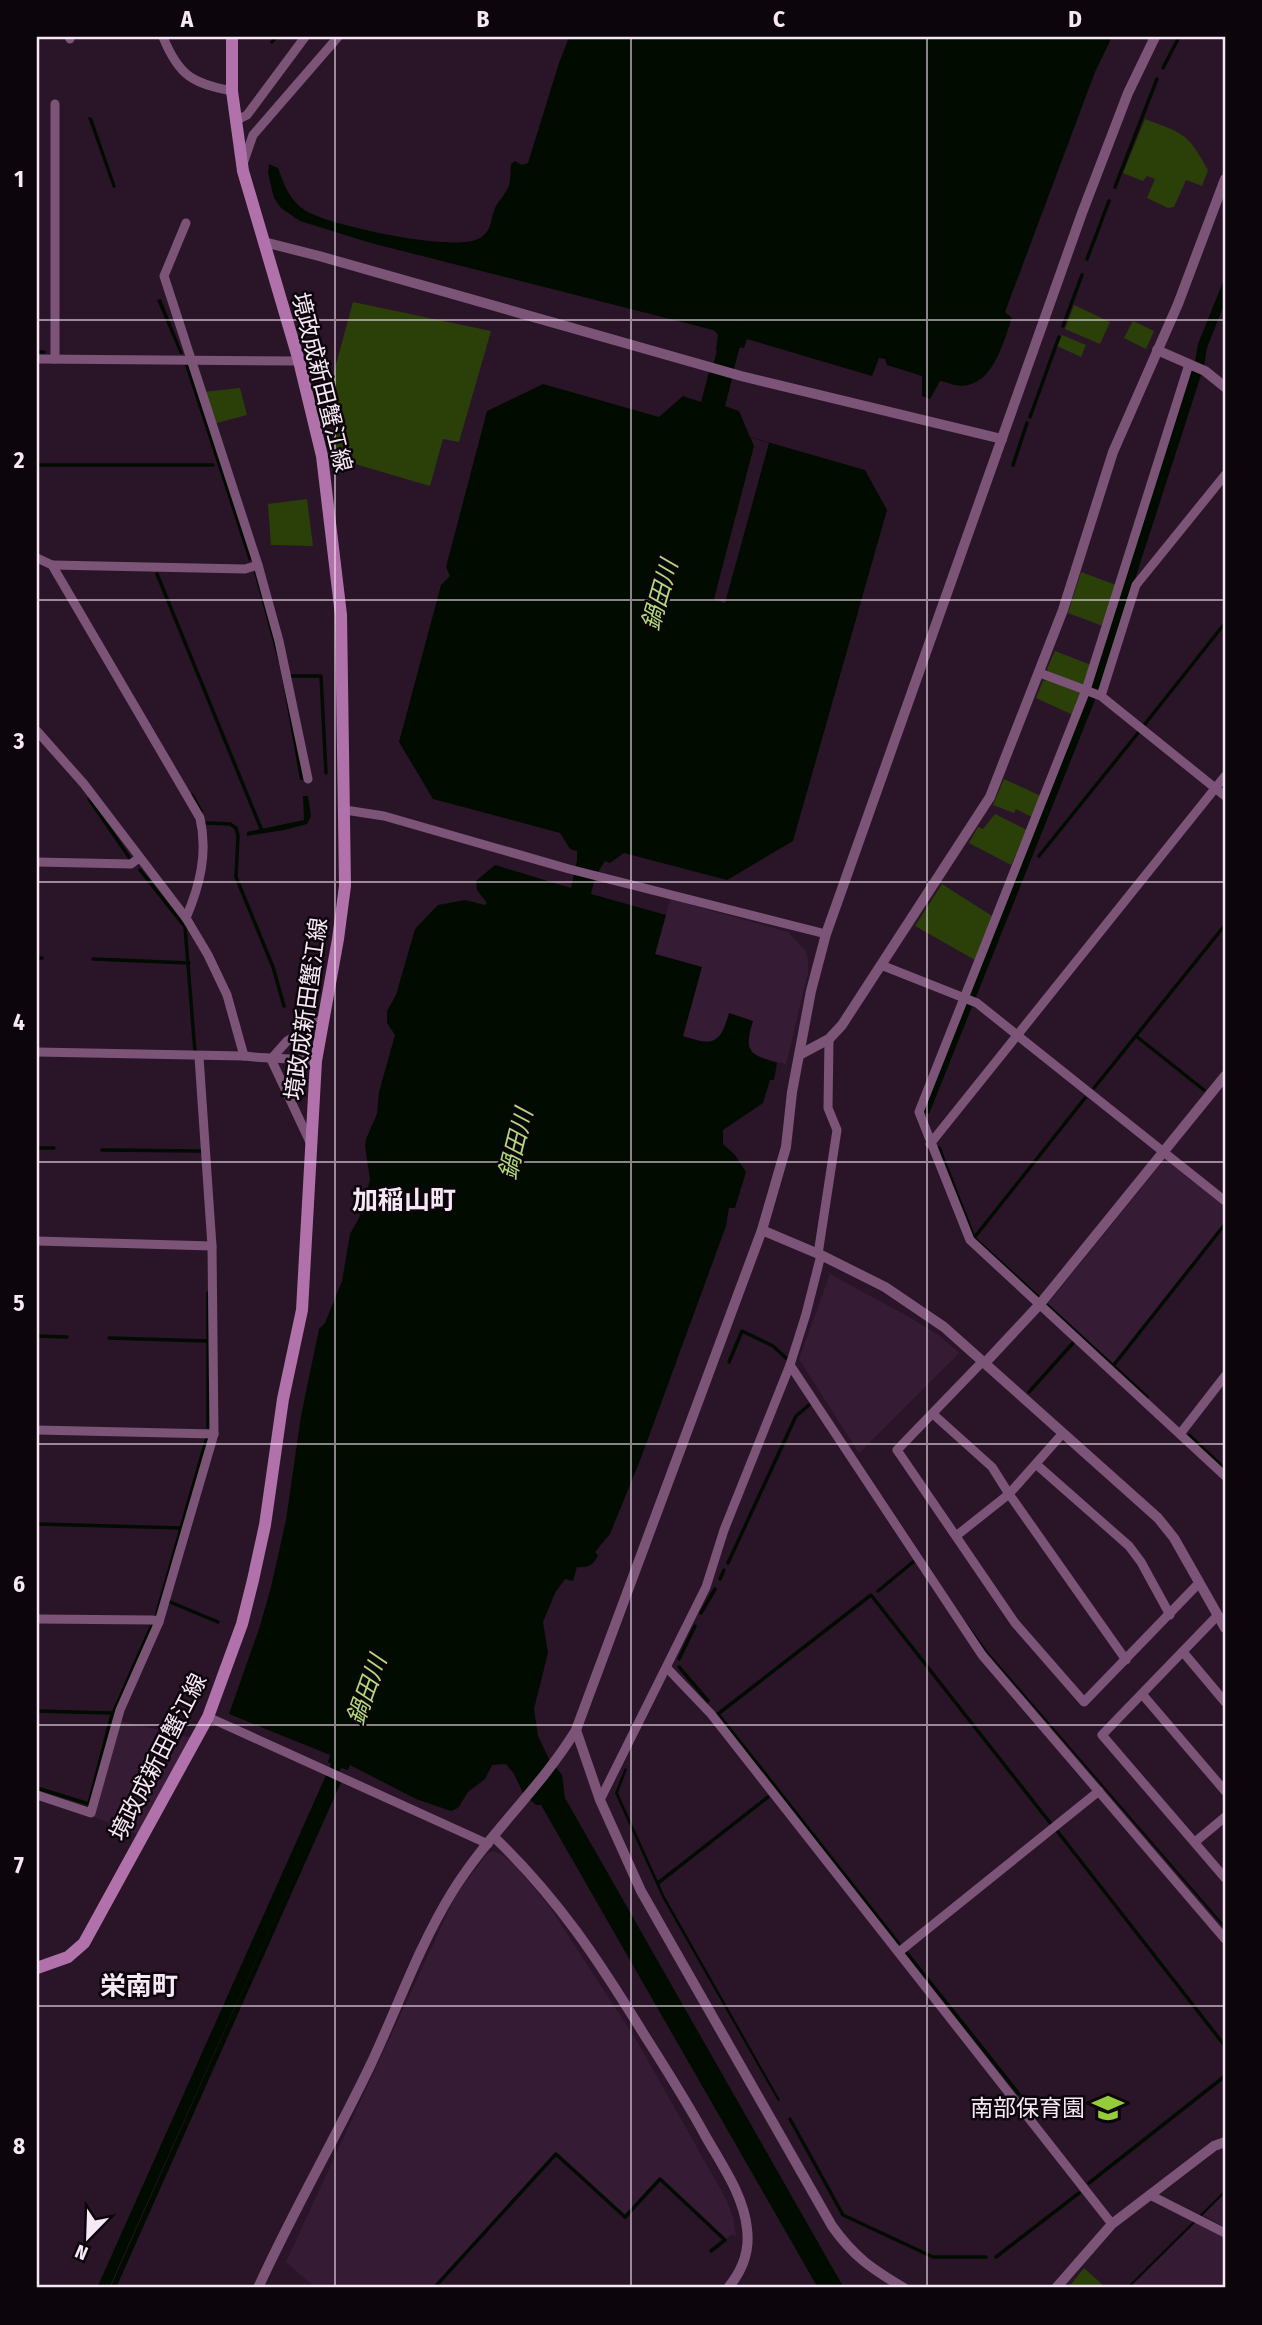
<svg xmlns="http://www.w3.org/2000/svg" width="1262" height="2325" viewBox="0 0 1262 2325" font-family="'Fira Sans Condensed','Noto Sans JP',sans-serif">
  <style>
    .built { fill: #361b34 }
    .green { fill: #2b3f09 }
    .water { fill: #020b00 }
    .pier { fill: #2a1528 }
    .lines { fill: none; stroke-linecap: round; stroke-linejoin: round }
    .stream { stroke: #020b00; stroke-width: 3.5 }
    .river { stroke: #020b00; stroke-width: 21 }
    .minor { stroke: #7b5478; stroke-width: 9 }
    .tertiary { stroke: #7b5478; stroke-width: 10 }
    .secondary { stroke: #b172ac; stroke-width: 12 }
    .grid { fill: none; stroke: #f7e8f5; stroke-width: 2; stroke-opacity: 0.55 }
    .labels { text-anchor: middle; stroke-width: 5; stroke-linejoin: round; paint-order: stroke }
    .street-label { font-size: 23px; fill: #f7e8f5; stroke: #0d050c }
    .poi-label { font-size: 23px; fill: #f7e8f5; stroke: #0d050c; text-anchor: end }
    .water-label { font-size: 24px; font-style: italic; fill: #afd97a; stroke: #0d050c }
    .quarter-label { font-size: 26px; font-weight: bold; fill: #f7e8f5; stroke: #0d050c }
    .neatline { fill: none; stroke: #f7e8f5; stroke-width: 2.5 }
    .grid-label { font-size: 23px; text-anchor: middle; font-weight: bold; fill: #f7e8f5 }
  </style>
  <rect width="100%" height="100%" fill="#2a1528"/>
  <g class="built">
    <polygon points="670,899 788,932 805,950 808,959 808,973 786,1064 755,1056 748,1047 747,1041 752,1021 729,1013 723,1033 710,1043 704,1043 683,1036 701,967 655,954"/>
    <polygon points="1165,1159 1225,1206 1225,1224 1113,1366 1047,1305"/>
    <polygon points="830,1274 909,1317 938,1335 959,1353 859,1453 799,1359"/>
    <polygon points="121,1721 192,1738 139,1835 94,1817"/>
    <polygon points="493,1851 501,1854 515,1866 549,1906 638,2043 726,2199 733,2217 736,2237 732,2234 725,2240 661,2179 625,2217 556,2154 434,2288 316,2288 286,2262 456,1895 487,1854"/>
    <polygon points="1225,2193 1225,2227 1203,2215"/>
    <polygon points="1196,2222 1225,2237 1225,2288 1129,2288"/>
  </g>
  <g class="green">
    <path d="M1145 119C1184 134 1187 132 1208 170L1202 186 1186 180 1174 207 1168 208 1147 198 1155 179 1147 176 1143 181 1123 173Z"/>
    <polygon points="353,302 491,331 459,442 443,439 430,486 338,459 328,394"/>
    <polygon points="1074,305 1110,322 1100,344 1065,329"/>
    <polygon points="1133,321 1154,331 1146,349 1124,338"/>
    <polygon points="1062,335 1086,345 1081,357 1057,346"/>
    <polygon points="240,388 247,415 213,424 203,392"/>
    <polygon points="307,499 313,546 271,545 268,504"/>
    <polygon points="1081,572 1116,585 1103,626 1068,613"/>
    <polygon points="1055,651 1091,665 1084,686 1049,673 1047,669"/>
    <polygon points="1047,680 1082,694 1073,715 1036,698 1043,681"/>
    <polygon points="1004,779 1041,796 1032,817 1016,809 1014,813 993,805"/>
    <polygon points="995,814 1027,830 1011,865 969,843 978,827 983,829"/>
    <polygon points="942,884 992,916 975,960 915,926"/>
    <polygon points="1084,2268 1106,2288 1068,2288"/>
  </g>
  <g class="water">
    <path d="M569 37H1112L1095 72 1005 312 1012 318C1003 342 994 384 962 386 955 386 947 382 940 381L930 399 922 396V376L887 365 885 359 879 358 872 376 747 339 744 348 737 347 734 356 716 351 718 334 713 330 371 243 300 221 281 208 274 198 268 173 269 164 278 168C284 185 290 201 306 211 331 226 454 252 478 239 492 232 490 221 495 208 499 200 506 194 509 185 511 179 510 171 511 164L515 161 522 165 528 163 558 66Z"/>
    <polygon points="88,117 92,118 116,187 113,188"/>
    <polygon points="1225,277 1225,302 1207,348 1204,366 1099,690 929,1114 924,1112 1091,688 1195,361 1198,344"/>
    <polygon points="161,299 183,354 180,354 157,300"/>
    <polygon points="185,365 188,365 252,559 249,561"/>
    <path d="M710 368 733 375 725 406 739 411 750 437 865 470 887 510 793 841 727 880 624 853 610 863 605 861 595 877 591 894 666 915 655 954 702 967 683 1036C713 1046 720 1045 729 1013L753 1021C744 1051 748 1054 777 1063L774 1080H770L763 1103 723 1130V1144L735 1155 746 1172 735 1208H729L726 1226 641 1458 610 1534 595 1552 598 1555C593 1566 587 1568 577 1567L573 1581 565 1579 555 1593 543 1622 548 1653 534 1709 538 1736 549 1759 562 1775 565 1798 844 2288H818L541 1805H536L523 1793 514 1774 506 1764 492 1765 485 1779 468 1792 458 1808 451 1811 416 1799 350 1765 348 1770 341 1768 335 1782 338 1779 342 1780 116 2288H110L328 1799 109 2288H97L331 1764 328 1762 330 1755 229 1714 260 1626 271 1587 286 1520 301 1416 319 1329 325 1323 342 1281 350 1234 359 1218 368 1188 370 1179 365 1146 366 1139 377 1114 379 1092 395 1035 387 1023V1011L396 995 415 929 438 905 465 900 485 905 487 903 477 890 476 881 495 865 571 888 577 860V851L570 849 560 833 433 799 399 742 441 585 450 576 446 567 487 411 543 384 659 417 683 396 701 402Z"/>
    <polygon points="256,571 265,595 304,780 300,780 281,672 254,572"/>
    <polygon points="303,796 308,796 311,816 307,824 284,830 247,836 247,832 304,820"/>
    <polygon points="816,1396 963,1618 988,1652 1225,1926 1225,1929 987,1653 962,1619"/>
    <polygon points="625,1768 627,1769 618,1793 665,1897 780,2100 778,2101 663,1899 615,1793"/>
    <polygon points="1225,2190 1225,2193 1129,2288 1126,2288"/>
  </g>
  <polygon class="pier" points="750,437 769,443 725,603 714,599 754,446"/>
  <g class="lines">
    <g class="stream">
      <polyline points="272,42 276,37"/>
      <polyline points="1163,68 1179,37"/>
      <polyline points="1115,187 1157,79"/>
      <polyline points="1087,259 1109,201"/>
      <polyline points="1063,326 1082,275"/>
      <polyline points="1224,326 1225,324"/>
      <polyline points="37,352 44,352"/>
      <polyline points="1030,417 1059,337"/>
      <polyline points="39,465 213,465"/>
      <polyline points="1013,465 1027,423"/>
      <polyline points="157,574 262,831"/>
      <polyline points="291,676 321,676 326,773"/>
      <polyline points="1145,724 1225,623"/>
      <polyline points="192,795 201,811"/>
      <polyline points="89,799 129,857"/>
      <polyline points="207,823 230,824 236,828 238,836 236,877 273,967 284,1006"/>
      <polyline points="1039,856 1138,733"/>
      <polyline points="140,870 185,927 195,1052"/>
      <polyline points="37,958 42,958"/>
      <polyline points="93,959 189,963"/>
      <polyline points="1136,1036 1204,1090"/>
      <polyline points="1094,1088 1225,925"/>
      <polyline points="37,1148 54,1148"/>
      <polyline points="939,1148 974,1238 1147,1397"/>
      <polyline points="102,1150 202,1151"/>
      <polyline points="974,1238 1085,1098"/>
      <polyline points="37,1336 67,1337"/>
      <polyline points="109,1338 207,1341"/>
      <polyline points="729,1362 742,1331 773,1346 786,1358"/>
      <polyline points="1113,1366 1225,1224"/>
      <polyline points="1029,1392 1073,1343"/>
      <polyline points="208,1427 208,1293"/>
      <polyline points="1189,1435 1225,1469"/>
      <polyline points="37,1524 181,1528"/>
      <polyline points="728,1563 796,1416 809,1405"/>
      <polyline points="720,1579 724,1570"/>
      <polyline points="878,1591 913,1562"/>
      <polyline points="170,1602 218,1622"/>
      <polyline points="157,1613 207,1437"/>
      <polyline points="701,1613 715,1589"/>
      <polyline points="679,1659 695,1626"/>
      <polyline points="679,1667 708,1701"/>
      <polyline points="37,1711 112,1713"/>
      <polyline points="37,1788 89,1804 111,1718 151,1627"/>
      <polyline points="1058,1832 1225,2046"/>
      <polyline points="658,1883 768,1797"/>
      <polyline points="899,1944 718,1714 871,1595 1051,1824"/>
      <polyline points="906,1952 1019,2094"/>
      <polyline points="790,2119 843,2215 933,2257 986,2257"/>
      <polyline points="1089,2183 1225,2076"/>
      <polyline points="996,2257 1079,2193"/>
      <polyline points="434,2288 556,2154 625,2217 660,2179 725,2240 711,2251"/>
    </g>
    <polyline class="river" points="717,392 734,328"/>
    <g class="minor">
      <polyline points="69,37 70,39"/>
      <path d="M163 37C179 76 192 83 232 91"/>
      <polyline points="235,121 247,115 305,37"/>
      <polyline points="243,164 253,135 338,37"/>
      <polyline points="186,223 164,276 258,565 279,641 308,779"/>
      <polyline points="37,359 299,361"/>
      <polyline points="55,359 55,104"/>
      <polyline points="1189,364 1086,690 919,1112 970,1240 1225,1476"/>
      <path d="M37 558 52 565 200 818C208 853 200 885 186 918"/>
      <polyline points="52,565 245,569 258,565"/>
      <polyline points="1040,673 1101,696 1225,796"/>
      <polyline points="1101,696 1136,585 1225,475"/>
      <polyline points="37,731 84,784 186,918 208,955 227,995 244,1056"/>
      <polyline points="345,810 384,816 569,869 826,934"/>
      <polyline points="37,862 131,864 139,858"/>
      <polyline points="881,965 977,1003 1225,1201"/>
      <path d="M37 1052 244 1056C269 1059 291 1058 316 1061"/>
      <polyline points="310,1142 271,1059 287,1041 323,1018"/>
      <polyline points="930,1144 1225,776"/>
      <polyline points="37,1241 212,1246"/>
      <polyline points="818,1254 837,1130 828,1108 829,1039"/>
      <polyline points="983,1361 897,1450 1015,1623 1084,1702 1199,1583"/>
      <polyline points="790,1365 982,1655 1225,1939"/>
      <polyline points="933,1414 992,1467 1009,1494 1126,1660"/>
      <polyline points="37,1430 214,1434"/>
      <polyline points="1180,1434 1225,1376"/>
      <polyline points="1037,1465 1129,1546 1141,1562 1170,1615"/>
      <polyline points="956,1536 1009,1494 1063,1433"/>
      <polyline points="1218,1615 1102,1735 1225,1878"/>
      <polyline points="37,1619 153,1620 159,1622"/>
      <polyline points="1183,1652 1225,1702"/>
      <polyline points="667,1668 711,1714 1112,2224"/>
      <polyline points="1142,1694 1225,1791"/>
      <polyline points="208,1717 488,1844"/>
      <polyline points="37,1795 91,1813 120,1710 159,1622 214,1434 212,1246 199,1057"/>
      <polyline points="600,1800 706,1587 724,1530 790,1365 806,1314 821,1255"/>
      <polyline points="1195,1842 1225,1817"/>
      <polyline points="899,1952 1099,1791"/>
      <polyline points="1150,2195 1225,2233"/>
    </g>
    <g class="tertiary">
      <polyline points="264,242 319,256 741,376 1002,439"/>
      <polyline points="1157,350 1205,371 1225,387"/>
      <polyline points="799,1055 829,1039 842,1025 990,797 1063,610 1113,452 1178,304 1225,179"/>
      <polyline points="762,1230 821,1255 885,1287 944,1327 1158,1518 1174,1538 1225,1628"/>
      <polyline points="985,1363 1040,1304 1225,1076"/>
      <path d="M576 1730 600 1800 641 1891 832 2226C854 2257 872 2269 904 2288"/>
      <path d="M494 1837C558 1898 599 1961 645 2036 666 2069 687 2102 706 2137 722 2165 744 2196 747 2229 750 2251 742 2271 728 2288"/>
      <path d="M258 2288C292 2213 334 2141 370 2066 397 2009 418 1948 451 1894 487 1835 540 1789 576 1730L762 1230 786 1147 792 1092 811 991 826 934 1082 213 1128 93 1155 37"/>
      <polyline points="1056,2288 1112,2224 1214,2146 1225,2142"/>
    </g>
    <polyline class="secondary" points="37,1968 68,1957 84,1943 208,1717 242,1624 253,1580 265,1525 283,1399 302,1310 316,1061 338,939 345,886 341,615 322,456 299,361 243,171 232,91 232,37"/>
  </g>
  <path class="grid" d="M335 37V2288M631 37V2288M927 37V2288M37 320H1225M37 600H1225M37 882H1225M37 1162H1225M37 1444H1225M37 1725H1225M37 2006H1225"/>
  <defs>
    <symbol id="school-bare" viewBox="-9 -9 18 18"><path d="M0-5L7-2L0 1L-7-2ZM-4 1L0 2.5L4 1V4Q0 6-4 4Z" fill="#94cc3c" stroke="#0d050c" stroke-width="2.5" paint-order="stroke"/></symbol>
  </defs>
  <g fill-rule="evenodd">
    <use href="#school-bare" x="1086" y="2086" width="44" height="44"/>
  </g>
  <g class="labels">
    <g class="street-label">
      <text transform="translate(322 382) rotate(76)" y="8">境政成新田蟹江線</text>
      <text transform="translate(306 1009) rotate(-82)" y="8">境政成新田蟹江線</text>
      <text transform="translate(158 1757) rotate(-63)" y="8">境政成新田蟹江線</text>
    </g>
    <g class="poi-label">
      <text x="1085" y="2116">南部保育園</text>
    </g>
    <g class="water-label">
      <text transform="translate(660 595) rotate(-74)" y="8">鍋田川</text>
      <text transform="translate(516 1144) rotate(-76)" y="8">鍋田川</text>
      <text transform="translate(367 1690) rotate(-70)" y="8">鍋田川</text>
    </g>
    <g class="quarter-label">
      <text x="404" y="1209">加稲山町</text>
      <text x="139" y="1995">栄南町</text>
    </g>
  </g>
  <rect width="1262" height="2325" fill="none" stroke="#0d050c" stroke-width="77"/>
  <g transform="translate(88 2237) rotate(203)" stroke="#0d050c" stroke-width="5" paint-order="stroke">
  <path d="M0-5L12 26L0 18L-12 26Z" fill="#f7e8f5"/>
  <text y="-10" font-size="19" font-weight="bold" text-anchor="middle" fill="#f7e8f5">N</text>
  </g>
  <rect x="38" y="38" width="1186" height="2248" class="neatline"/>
  <g class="grid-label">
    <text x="187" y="27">A</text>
    <text x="483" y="27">B</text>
    <text x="779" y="27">C</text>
    <text x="1075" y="27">D</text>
    <text x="19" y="187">1</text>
    <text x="19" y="468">2</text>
    <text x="19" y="749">3</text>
    <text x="19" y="1030">4</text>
    <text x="19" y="1311">5</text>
    <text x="19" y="1592">6</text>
    <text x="19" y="1873">7</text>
    <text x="19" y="2154">8</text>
  </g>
</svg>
